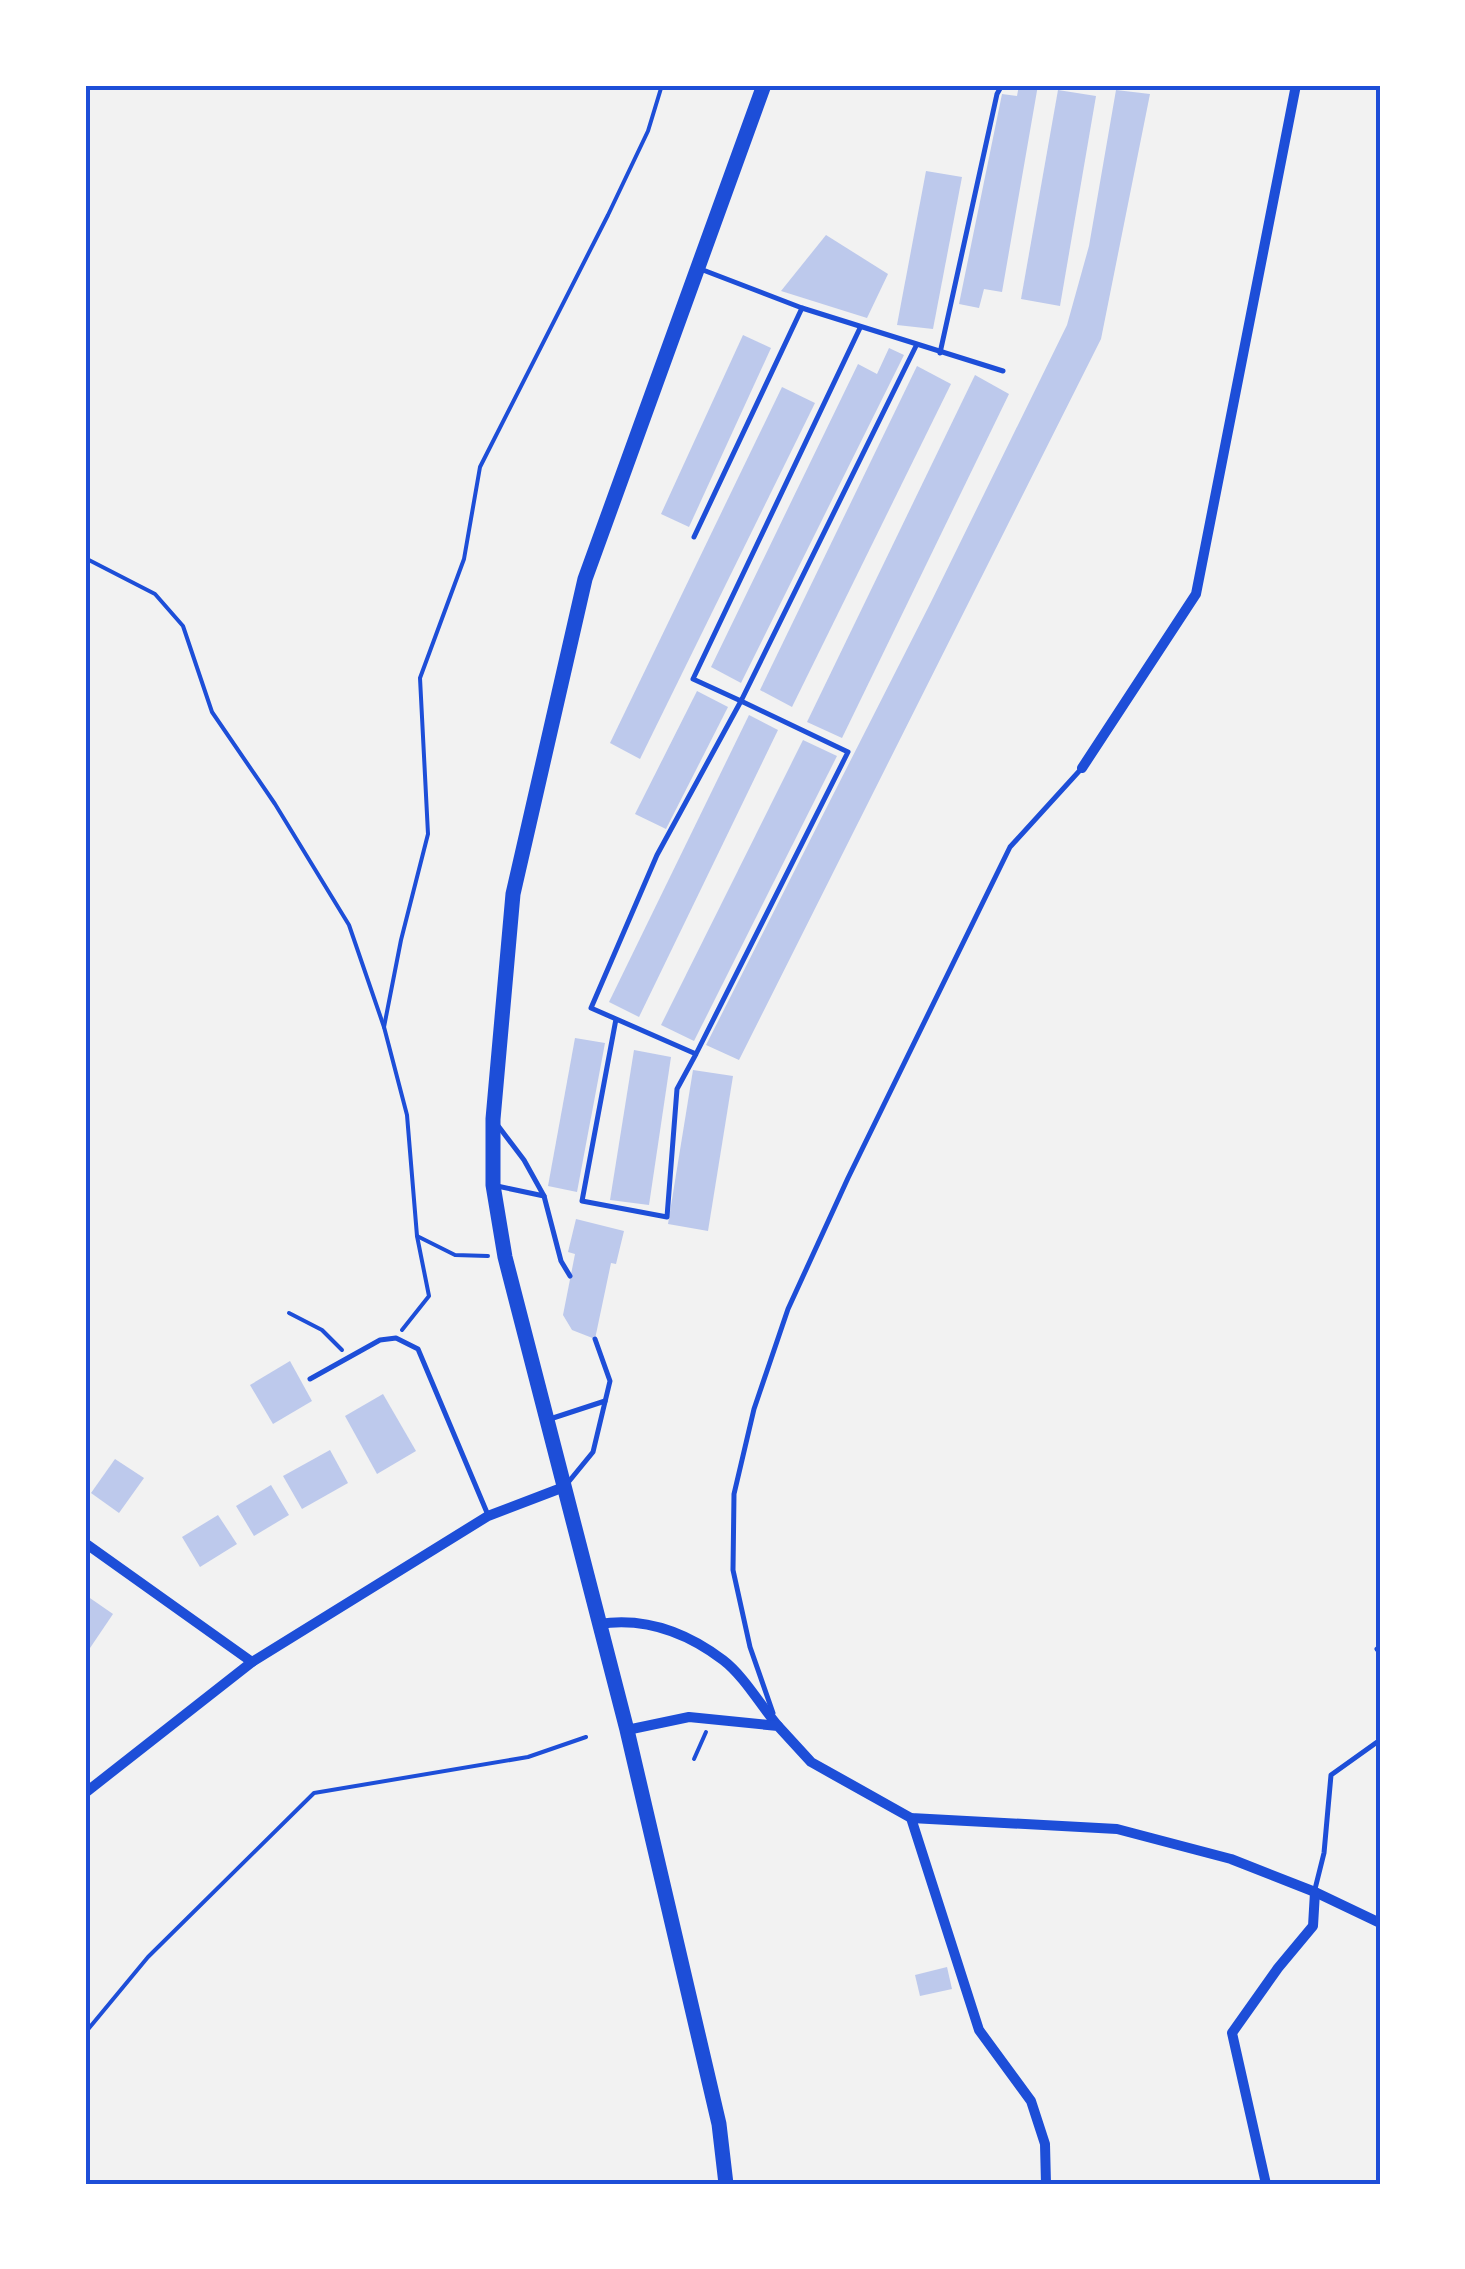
<svg xmlns="http://www.w3.org/2000/svg" width="1465" height="2269" viewBox="0 0 1465 2269" font-family="Roboto,sans-serif">
  <style>
    .building { fill: #bdc9ec }
    .lines { fill: none; stroke-linecap: round; stroke-linejoin: round }
    .path { stroke: #1d4ed8; stroke-width: 4 }
    .service { stroke: #1d4ed8; stroke-width: 5 }
    .minor { stroke: #1d4ed8; stroke-width: 10 }
    .secondary { stroke: #1d4ed8; stroke-width: 15 }
    .neatline { fill: none; stroke: #1d4ed8; stroke-width: 4 }
  </style>
  <rect width="100%" height="100%" fill="#f2f2f2"/>
  <g class="building">
    <polygon points="1019,85 1038,85 1002,292 984,289 979,308 959,304 1002,94 1017,96"/>
    <polygon points="1058,90 1096,96 1060,306 1021,299"/>
    <polygon points="1116,90 1150,94 1101,339 739,1060 706,1045 931,602 1067,325 1089,246"/>
    <polygon points="926,171 962,177 933,329 897,325"/>
    <polygon points="826,235 888,274 867,318 781,291"/>
    <polygon points="743,335 771,348 689,527 661,514"/>
    <polygon points="889,348 904,355 741,683 711,667 858,364 877,374"/>
    <polygon points="917,366 951,384 792,707 760,690"/>
    <polygon points="975,375 1009,394 842,738 807,722"/>
    <polygon points="782,387 815,403 640,759 610,743"/>
    <polygon points="697,691 728,707 666,829 635,814"/>
    <polygon points="749,715 778,730 639,1017 609,1002"/>
    <polygon points="803,740 837,756 694,1041 661,1025"/>
    <polygon points="575,1038 605,1043 577,1192 548,1186"/>
    <polygon points="634,1050 671,1057 649,1205 610,1200"/>
    <polygon points="693,1070 733,1076 708,1231 668,1224"/>
    <polygon points="576,1219 624,1231 616,1264 611,1263 595,1339 572,1330 563,1315 575,1254 568,1252"/>
    <polygon points="290,1361 312,1401 273,1424 250,1385"/>
    <polygon points="383,1394 416,1451 377,1474 345,1416"/>
    <polygon points="330,1450 348,1483 302,1509 283,1476"/>
    <polygon points="115,1459 144,1478 119,1513 91,1493"/>
    <polygon points="271,1485 289,1515 254,1536 236,1506"/>
    <polygon points="218,1515 237,1544 200,1567 182,1537"/>
    <polygon points="87,1596 113,1614 88,1651 85,1649"/>
    <polygon points="947,1967 952,1989 920,1996 915,1975"/>
  </g>
  <g class="lines">
    <g class="path">
      <polyline points="85,558 155,594 183,626 212,712 275,804 349,925 384,1027 407,1115 417,1236 429,1296 402,1330"/>
      <polyline points="384,1027 401,940 428,834 420,678 464,559 480,467 608,215 648,131 662,85"/>
      <polyline points="417,1236 455,1255 488,1256"/>
      <polyline points="289,1313 322,1330 342,1350"/>
      <polyline points="694,1759 706,1732"/>
      <polyline points="85,2033 148,1957 314,1793 528,1757 586,1737"/>
    </g>
    <g class="service">
      <polyline points="703,270 802,308 1003,371"/>
      <polyline points="860,328 693,679 741,701 916,346"/>
      <polyline points="940,353 997,94 1002,85"/>
      <polyline points="694,537 802,308"/>
      <polyline points="616,1019 582,1201 667,1217 677,1089 696,1054 848,752 741,701 657,855 591,1008 696,1054"/>
      <polyline points="499,1127 524,1160 544,1196"/>
      <polyline points="497,1186 544,1196 561,1261 570,1276"/>
      <polyline points="310,1379 380,1340 396,1338 418,1349 488,1515"/>
      <polyline points="550,1419 605,1401"/>
      <polyline points="566,1485 593,1452 610,1381 595,1339"/>
      <polyline points="1377,1649 1380,1653"/>
      <polyline points="773,1713 750,1647 733,1570 734,1494 754,1409 788,1309 848,1178 1010,847 1082,768"/>
      <polyline points="1315,1889 1324,1853 1331,1775 1380,1740"/>
    </g>
    <g class="minor">
      <polyline points="1082,768 1196,594 1296,85"/>
      <polyline points="85,1543 252,1662"/>
      <path d="M599 1624C644 1617 686 1632 723 1660 744 1676 761 1706 778 1726"/>
      <polyline points="627,1730 689,1717 778,1726 811,1762 911,1818 1117,1829 1231,1859 1315,1892 1380,1923"/>
      <polyline points="85,1793 252,1662 488,1516 564,1487"/>
      <polyline points="911,1818 979,2030 1031,2101 1045,2144 1046,2184"/>
      <polyline points="1266,2184 1232,2033 1278,1968 1313,1926 1315,1892"/>
    </g>
    <polyline class="secondary" points="726,2184 719,2124 627,1730 505,1257 493,1185 493,1119 513,894 585,579 764,85"/>
  </g>
  <rect width="1465" height="2269" fill="none" stroke="#ffffff" stroke-width="175"/>
  <rect x="88" y="88" width="1290" height="2094" class="neatline"/>
</svg>
